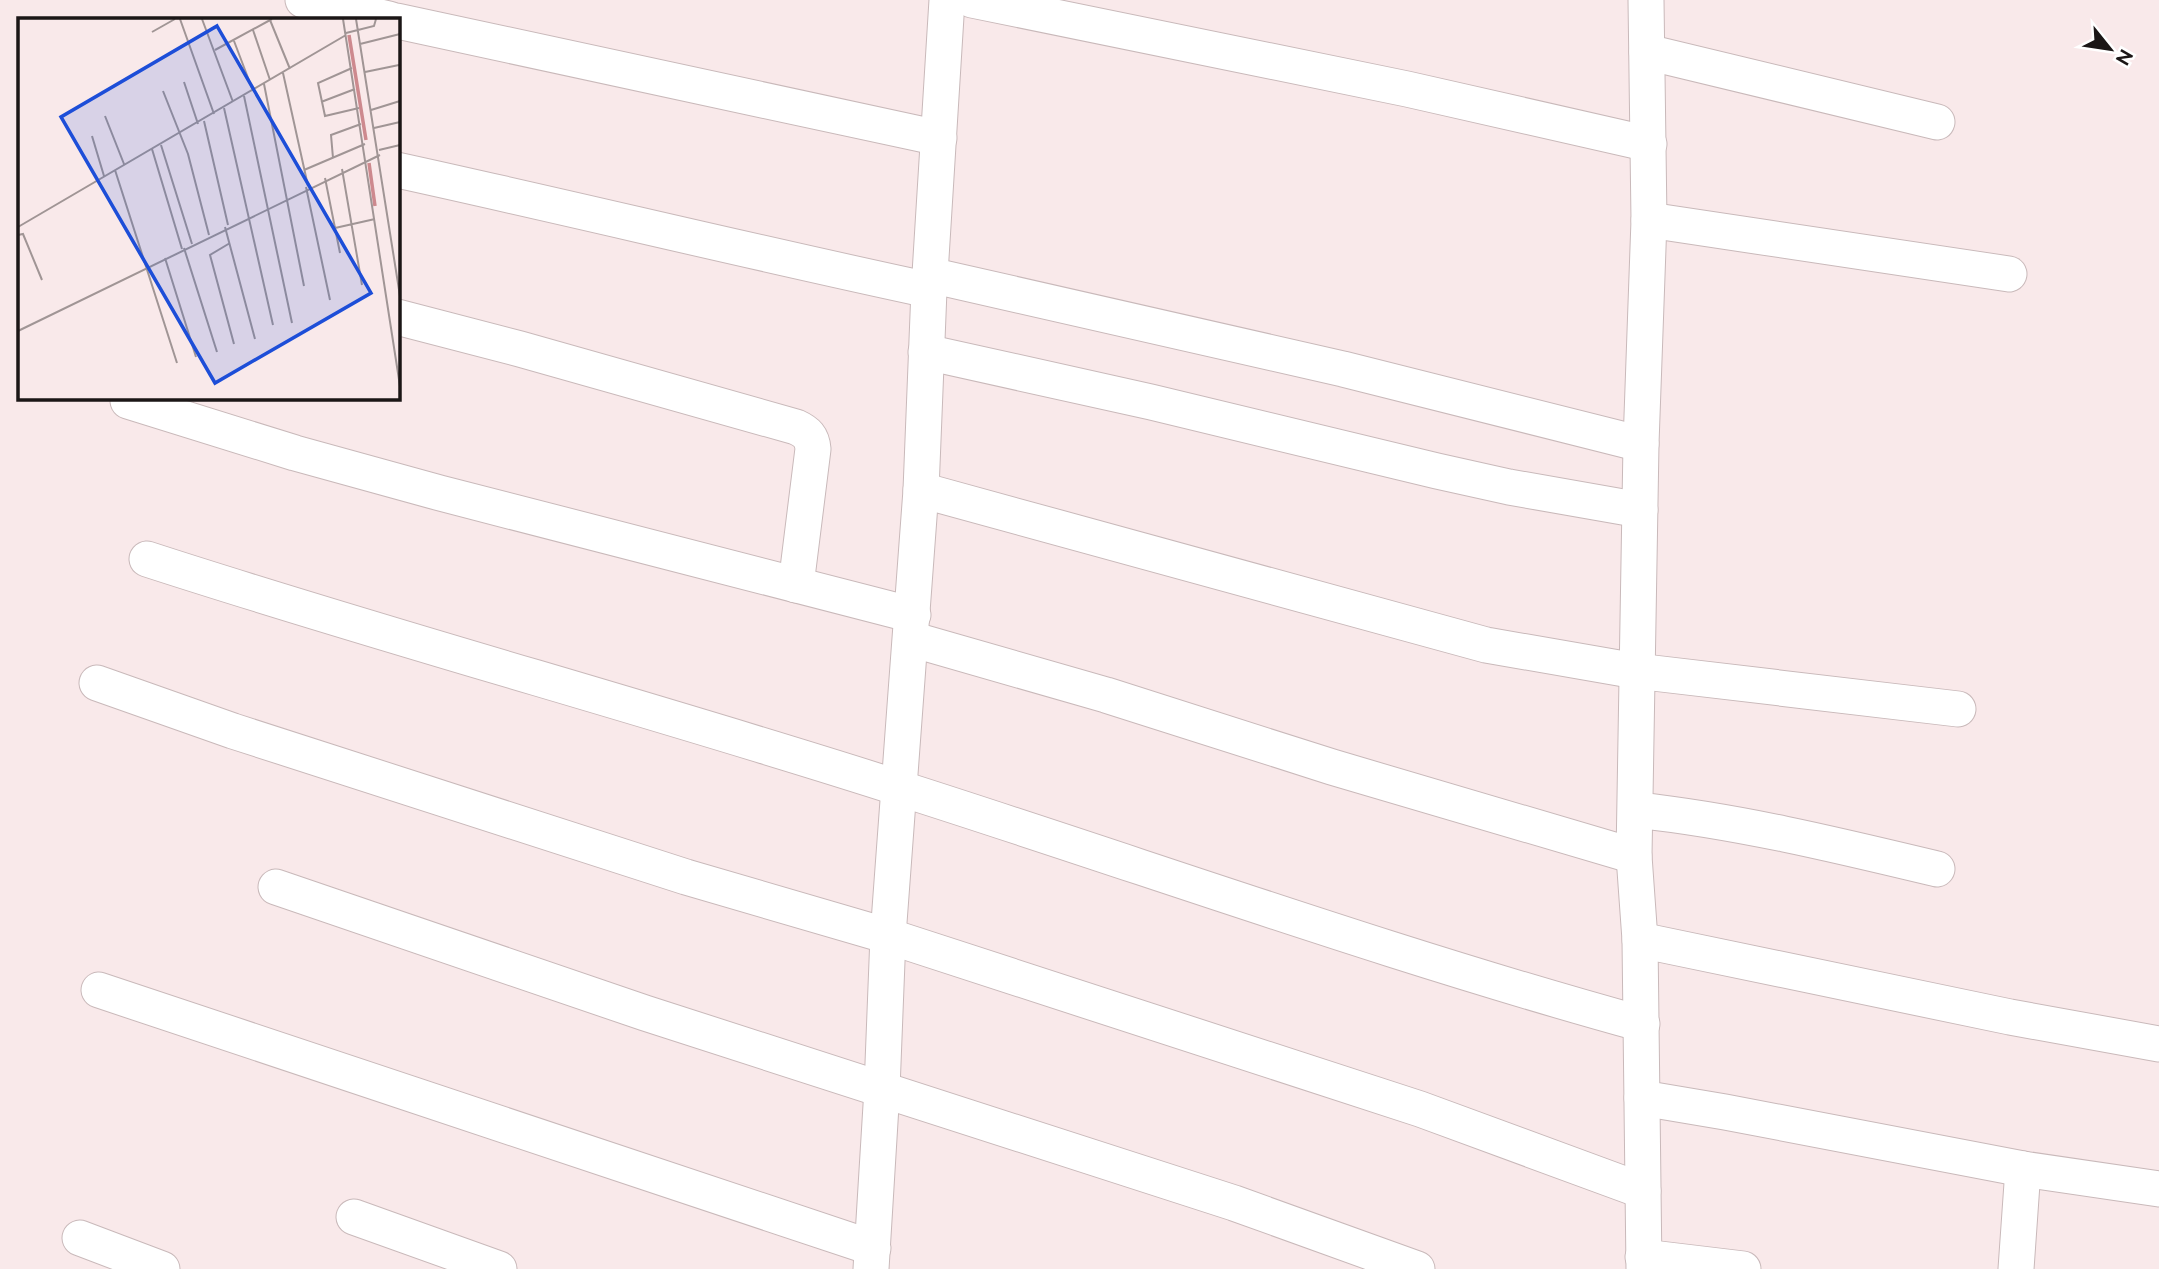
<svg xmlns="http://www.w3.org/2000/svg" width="2159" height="1269" viewBox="0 0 2159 1269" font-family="Raleway,sans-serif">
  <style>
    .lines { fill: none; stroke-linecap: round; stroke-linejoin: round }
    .street-casing { stroke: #c9b9ba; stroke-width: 37 }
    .street { stroke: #fff; stroke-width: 35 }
    .inset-river { fill: none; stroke: #cd898e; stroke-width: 3.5 }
    .inset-road { fill: none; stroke: #a09595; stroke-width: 2 }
    .view { fill: #1d4ed8; fill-opacity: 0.15; stroke: #1d4ed8; stroke-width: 3.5 }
    .inset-edge { fill: none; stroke: #1b1616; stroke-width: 3.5 }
  </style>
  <rect width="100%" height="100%" fill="#f9e9ea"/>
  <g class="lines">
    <defs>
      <g id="street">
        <polyline points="303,0 389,19"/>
        <polyline points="972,0 1407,89 1649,144"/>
        <polyline points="397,21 939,138"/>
        <polyline points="1647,52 1937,122"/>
        <path d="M397 170C575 209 751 252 929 290"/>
        <polyline points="1649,220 2009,274"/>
        <polyline points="930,275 1343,369 1641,444"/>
        <path d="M397 317 520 349 796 427C807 432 812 437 813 449L796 585"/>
        <polyline points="926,352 1151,402 1437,471 1509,487 1640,510"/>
        <polyline points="128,401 295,453 440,493 913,615"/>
        <polyline points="921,490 1486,645 1636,671 1958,709"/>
        <path d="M147 559C396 640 650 708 899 788 1147 867 1391 955 1642 1024"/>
        <polyline points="911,639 1106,695 1332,767 1634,856"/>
        <polyline points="97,683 233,731 686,877 888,936 1420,1109 1643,1191"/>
        <path d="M1636 810C1738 821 1837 845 1937 869"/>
        <polyline points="276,887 645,1013 1234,1203 1417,1269"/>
        <polyline points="1640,940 2010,1017 2159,1044"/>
        <polyline points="99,990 873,1248"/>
        <polyline points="1642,1098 1725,1112 2023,1169 2159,1189"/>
        <polyline points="354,1217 499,1269"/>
        <polyline points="80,1238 162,1269"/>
        <polyline points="1643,1257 1743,1269"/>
        <polyline points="871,1269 882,1089 888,936 921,490 929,290 947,0"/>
        <polyline points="1644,1269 1640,940 1634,856 1641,444 1649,220 1646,0"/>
        <polyline points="2016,1269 2023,1169"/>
      </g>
    </defs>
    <use href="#street" class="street-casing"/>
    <use href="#street" class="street"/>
  </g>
  <g transform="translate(18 18)">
    <rect width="382" height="382" fill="#f9e9ea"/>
    <path class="inset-river" d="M331 17 348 122M351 145 357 188"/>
    <path class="inset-road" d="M162 1 196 96M184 1 215 84M325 1 382 368M338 1 382 278M252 2 272 51M235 12 252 62M134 14 157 1M328 15 356 8 358 1M216 23 235 73M342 26 382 16M197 32 254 1M334 50 300 65 307 98 341 90M347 54 381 47M265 55 290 168M166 64 180 106M246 66 286 268M145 73 170 136 191 217M226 78 274 305M303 84 337 71M206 90 255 307M353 92 382 83M87 98 106 146M186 103 210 207M356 110 382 104M74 118 86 158M143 127 174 226M134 131 164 231M361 132 382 127M315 140 313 117 343 106M324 151 344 267M97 152 159 345M286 152 347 126M307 160 322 235M288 169 312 282M0 209 328 17M207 209 237 321M317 210 357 201M0 217 5 216 24 262M212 225 192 237 216 326M166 230 199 334M147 240 178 339M0 313 362 137"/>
    <path class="view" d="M199 8 353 275 197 365 43 99Z"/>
    <rect width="382" height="382" class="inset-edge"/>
  </g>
  <g transform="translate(2110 49) rotate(120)" stroke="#ffffff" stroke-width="5" paint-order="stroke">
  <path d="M0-5L12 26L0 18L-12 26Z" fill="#1b1616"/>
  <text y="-10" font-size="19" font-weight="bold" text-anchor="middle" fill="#1b1616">N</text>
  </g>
</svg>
